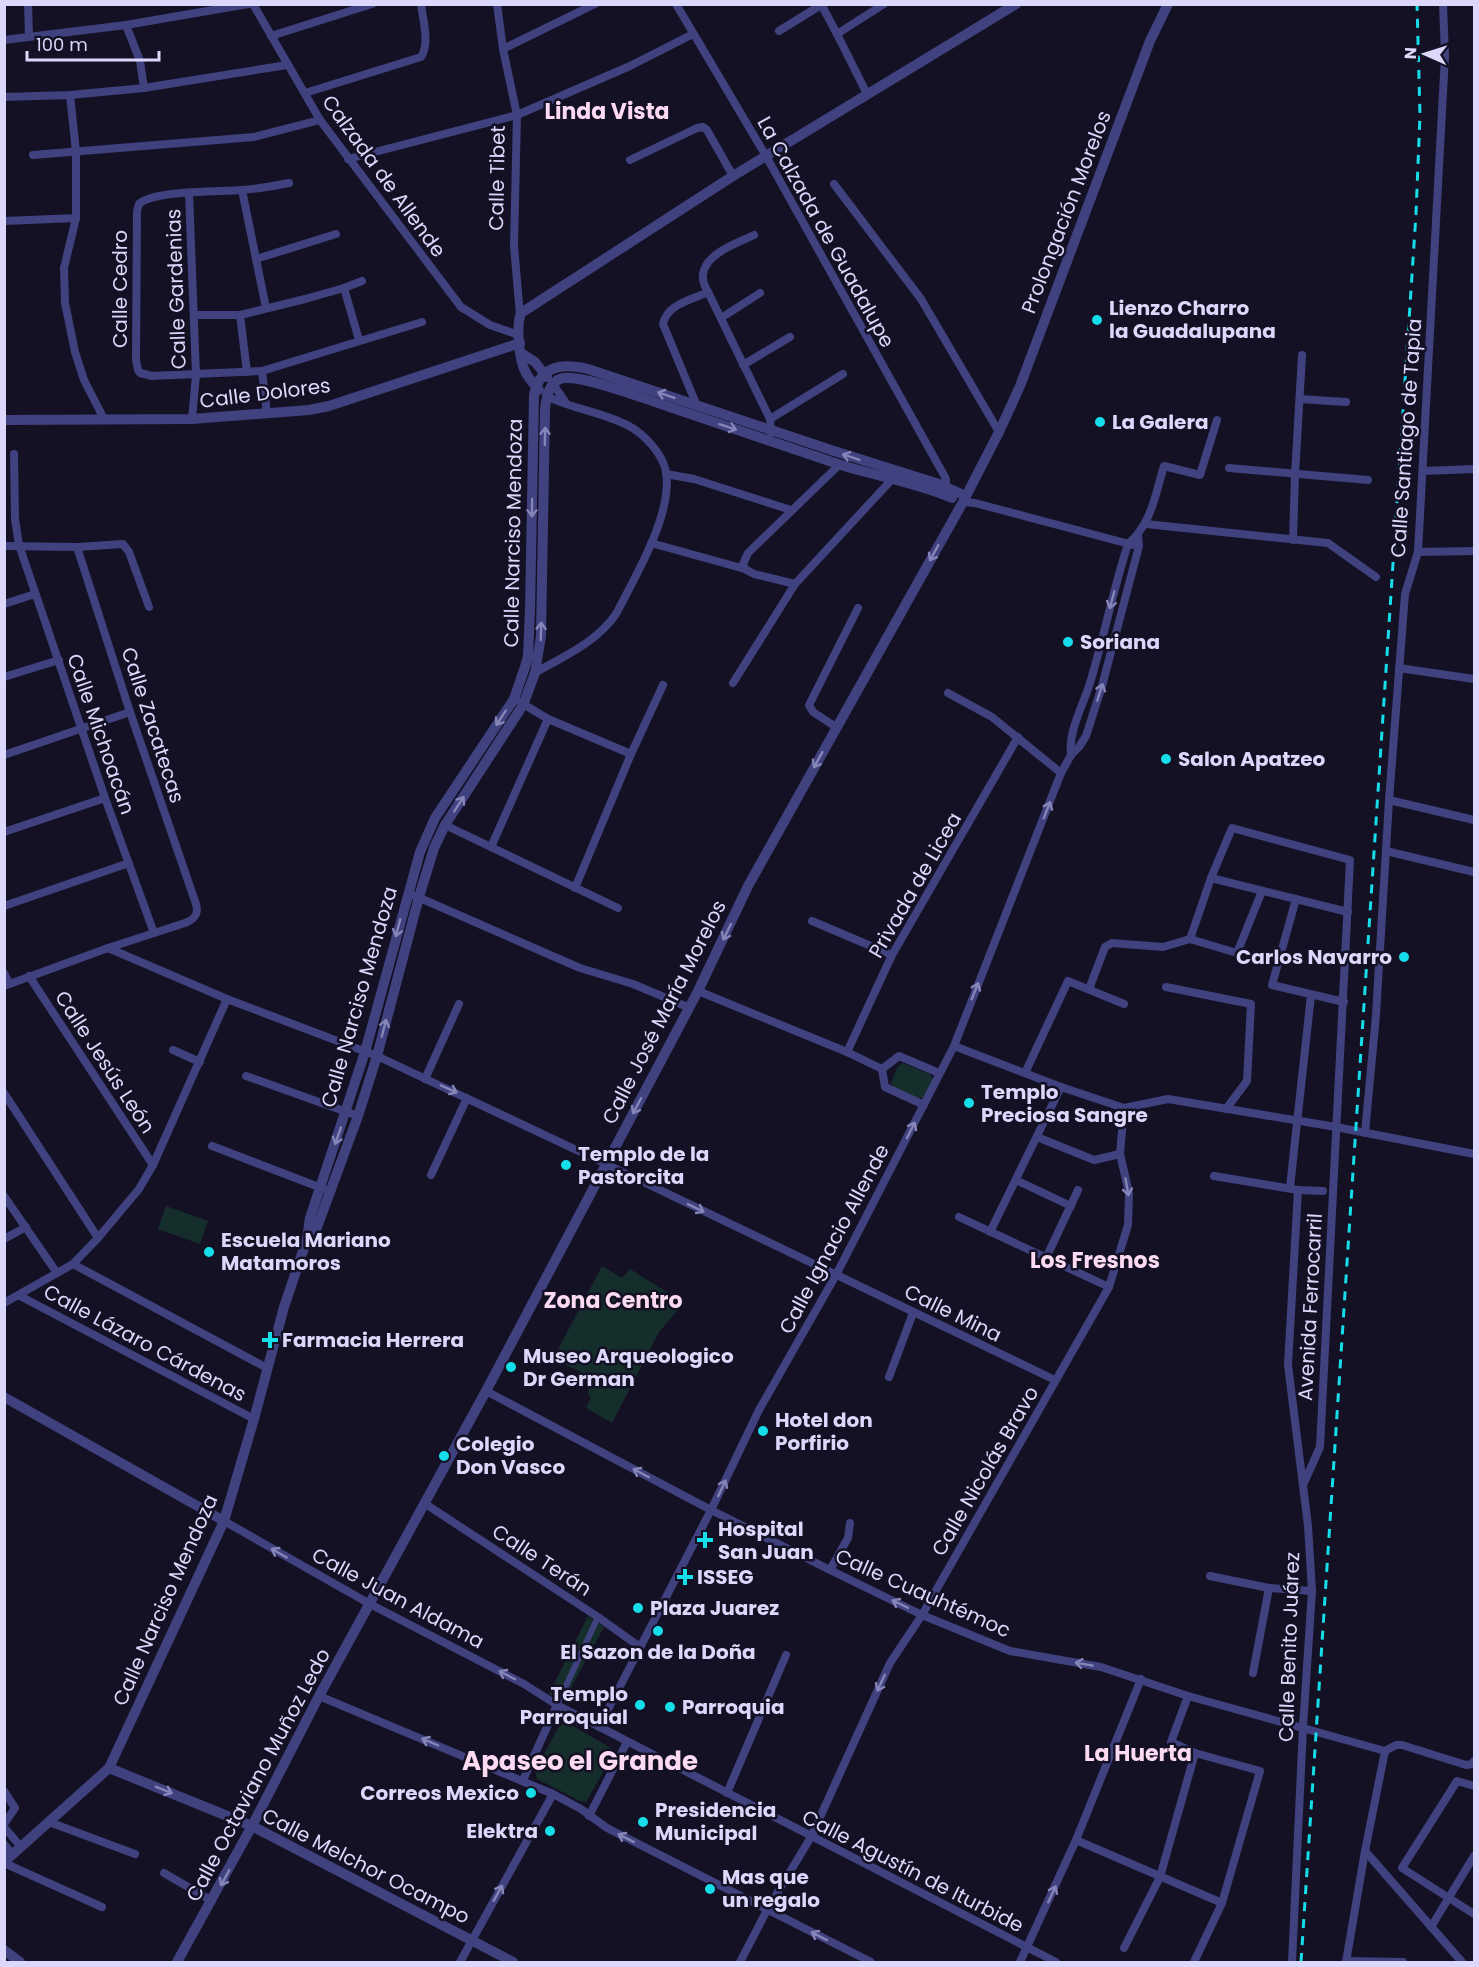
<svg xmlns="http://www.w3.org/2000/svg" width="1479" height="1967" viewBox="0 0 1479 1967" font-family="Poppins,sans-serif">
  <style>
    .green { fill: #152e2c }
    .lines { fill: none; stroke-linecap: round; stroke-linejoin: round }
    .pedestrian { stroke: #40417f; stroke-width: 6 }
    .minor { stroke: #40417f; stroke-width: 8 }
    .tertiary { stroke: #40417f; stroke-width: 10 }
    .rail { stroke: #15deea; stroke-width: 3; stroke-dasharray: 9 8; stroke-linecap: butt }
    .oneway { stroke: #8685b7 }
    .poi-dot { fill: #15deea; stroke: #141125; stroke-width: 2 }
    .labels { text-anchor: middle; stroke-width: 5; stroke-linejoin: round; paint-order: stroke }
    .street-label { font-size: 20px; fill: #dbd8fc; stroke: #141125 }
    .poi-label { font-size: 20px; font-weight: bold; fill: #dbd8fc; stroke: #141125; text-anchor: start }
    .quarter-label { font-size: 22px; font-weight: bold; fill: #fcdaf1; stroke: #141125 }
    .district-label { font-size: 26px; font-weight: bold; fill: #fcdaf1; stroke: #141125 }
  </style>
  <rect width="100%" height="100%" fill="#141125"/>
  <g class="green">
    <polygon points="903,1063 931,1075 933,1081 923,1098 917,1098 894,1088 891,1083 898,1066"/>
    <polygon points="166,1206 208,1221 200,1244 158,1229"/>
    <polygon points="602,1266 622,1278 630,1269 684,1303 659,1332 612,1423 586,1408 591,1397 588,1394 591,1377 553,1359"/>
    <polygon points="588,1616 604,1627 563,1702 549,1694"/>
    <polygon points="566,1722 611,1748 613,1755 586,1802 580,1801 537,1779 535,1771 559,1726"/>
  </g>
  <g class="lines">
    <polyline class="pedestrian" points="557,1705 598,1617"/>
    <g class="minor">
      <polyline points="28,4 29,36"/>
      <polyline points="253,4 320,120 461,307 490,325 519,335"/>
      <polyline points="497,4 503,49 517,115 514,246 520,315"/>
      <polyline points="676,4 766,156 945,477 946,480 945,490"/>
      <polyline points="821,4 837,34 867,94"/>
      <polyline points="126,25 140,61 144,88"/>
      <polyline points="779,31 821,5"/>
      <polyline points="837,34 884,4"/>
      <polyline points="271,36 372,4"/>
      <polyline points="4,40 126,25 248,4"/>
      <polyline points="503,49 595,4"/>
      <path d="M305 93 421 57C430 44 423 20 421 4"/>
      <polyline points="70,95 76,152 76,218 64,268 65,303 75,352 84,380 104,419"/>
      <polyline points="4,97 70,95 144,88 287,65"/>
      <polyline points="33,155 254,137 320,120"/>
      <polyline points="348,159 517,115 630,66 693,34"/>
      <polyline points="630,160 697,128 703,127 707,130 733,176"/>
      <path d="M289 183C273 186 258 189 242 190 220 192 154 190 139 204L137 211 136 360 138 370 140 373 152 376 262 371 422 322"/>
      <polyline points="834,184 921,299 999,432"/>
      <polyline points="242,190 266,308"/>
      <polyline points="189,193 196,375 192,419"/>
      <polyline points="5,221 76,218"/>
      <path d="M754 235C738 243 706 253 703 274 702 281 705 287 708 292L770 419 771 433"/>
      <polyline points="256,259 336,234"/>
      <polyline points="344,288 359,340"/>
      <polyline points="195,315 240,315 305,299 344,288 362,281"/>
      <polyline points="240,315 247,372"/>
      <polyline points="721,318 760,293"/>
      <polyline points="743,365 790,337"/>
      <polyline points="262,371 267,414"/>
      <polyline points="553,384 566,403"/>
      <polyline points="1300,399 1346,402"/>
      <path d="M697 406 663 324C667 304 691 300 708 292"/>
      <polyline points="770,419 843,374"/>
      <polyline points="14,454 15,519 19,545 105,798 154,933"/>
      <polyline points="1229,468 1368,480"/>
      <polyline points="1423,471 1474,469"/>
      <polyline points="666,474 694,479 791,510"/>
      <polyline points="963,502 975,503 1133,545"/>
      <polyline points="1146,524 1328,543 1376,577"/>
      <polyline points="1293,540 1295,475 1302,355"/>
      <polyline points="651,543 745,569 754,574 795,584"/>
      <polyline points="4,546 77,547 123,544 129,552 149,607"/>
      <polyline points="1418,552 1474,551"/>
      <polyline points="745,569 743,564 748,553 840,464"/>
      <polyline points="4,604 35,594"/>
      <polyline points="1399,668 1474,679"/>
      <path d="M535 673C564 656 597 642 616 614 635 577 673 514 666 472 663 454 644 434 629 426 603 412 572 409 546 396"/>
      <polyline points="4,677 59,660"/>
      <polyline points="733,683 795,584 896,475"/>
      <polyline points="948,693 992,717 1061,773"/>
      <polyline points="520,702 548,719 631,754"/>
      <polyline points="836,727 813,712 809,705 858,608"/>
      <polyline points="4,755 130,712"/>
      <path d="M1071 755C1068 731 1083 706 1090 683 1104 637 1113 590 1128 544 1152 523 1155 495 1164 466L1200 475 1217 420"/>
      <polyline points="1389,800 1474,820"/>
      <polyline points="445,825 618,908"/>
      <polyline points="4,832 105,798"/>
      <polyline points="491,847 548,719"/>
      <polyline points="1386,851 1474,872"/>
      <polyline points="1211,878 1348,912"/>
      <polyline points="575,888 631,754 663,685"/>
      <polyline points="413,895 580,968 633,984 690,1008"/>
      <polyline points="1296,899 1272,985 1344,1002"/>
      <polyline points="4,906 129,863"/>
      <polyline points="812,921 892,955"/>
      <polyline points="1190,939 1211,878 1232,828 1350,860 1320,1447 1303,1485"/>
      <polyline points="108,948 227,999 377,1056 606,1164 1055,1380"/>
      <polyline points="4,973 9,983"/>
      <polyline points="29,976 153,1165"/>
      <path d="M4 986 108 948 185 923C195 919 199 914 196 904L130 712 77 547"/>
      <polyline points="1166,987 1251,1004 1247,1081 1226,1109"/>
      <polyline points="1089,989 1105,947 1112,943 1163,947 1190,939 1237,953 1262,891"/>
      <polyline points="698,991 847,1052 882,1069"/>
      <polyline points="954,1046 1061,1087 1124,1108"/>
      <polyline points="173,1050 200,1062"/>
      <polyline points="847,1052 892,955 1018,737"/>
      <polyline points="1025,1073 1068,981 1124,1004"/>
      <polyline points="246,1076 358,1116"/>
      <polyline points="425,1079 459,1004"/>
      <polyline points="4,1093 98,1238"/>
      <polyline points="924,1105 885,1087 882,1069 899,1056 939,1073"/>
      <polyline points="1124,1108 1168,1099 1336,1127 1474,1154"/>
      <polyline points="1365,1133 1376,1015 1389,800 1405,594 1418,552 1445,56 1443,4"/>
      <polyline points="1037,1137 1094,1160 1120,1154"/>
      <polyline points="212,1146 324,1189"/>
      <polyline points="431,1175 467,1098"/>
      <polyline points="1214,1176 1298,1190 1323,1191"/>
      <polyline points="1016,1180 1071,1206"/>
      <polyline points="1290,1187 1311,995"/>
      <polyline points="4,1196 57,1273"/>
      <polyline points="959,1217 1109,1287"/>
      <polyline points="990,1232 1061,1087"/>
      <polyline points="4,1239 26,1227"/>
      <polyline points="1046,1258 1078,1190"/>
      <polyline points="73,1264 267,1368"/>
      <polyline points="20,1296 254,1419"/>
      <polyline points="4,1303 73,1264 98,1238 139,1189 153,1165 227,999"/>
      <polyline points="889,1377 913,1313"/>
      <polyline points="486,1391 711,1510 830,1570 922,1615 1010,1651 1101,1667 1188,1696 1385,1751"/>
      <polyline points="424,1503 598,1617 640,1647"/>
      <polyline points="224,1521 370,1604 524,1684 557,1705 1056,1962"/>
      <polyline points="830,1570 848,1538 850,1523"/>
      <polyline points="1210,1576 1269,1588 1312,1591"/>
      <polyline points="1253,1673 1269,1588"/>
      <polyline points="319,1696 553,1794 581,1809 607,1828 871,1962"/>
      <polyline points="1188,1696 1171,1742 1195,1753 1260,1771 1222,1903 1194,1962"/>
      <polyline points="599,1727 711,1510 759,1410 836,1275 954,1046 1061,773 1071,755 1079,747 1086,736 1102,686 1139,546 1138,535"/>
      <polyline points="1385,1751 1396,1745 1402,1745 1466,1765 1472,1764 1474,1761"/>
      <polyline points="523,1780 557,1705"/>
      <polyline points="1474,1786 1457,1781 1402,1868 1474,1914"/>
      <polyline points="4,1791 15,1808 4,1824"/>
      <polyline points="727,1793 786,1655"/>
      <polyline points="589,1816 627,1742"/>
      <polyline points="49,1822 135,1854"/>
      <polyline points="4,1827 21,1847"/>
      <polyline points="1076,1840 1222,1903"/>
      <polyline points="4,1844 13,1855"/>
      <polyline points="1365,1851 1462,1962"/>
      <polyline points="4,1863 102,1907"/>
      <polyline points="164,1873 212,1901"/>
      <polyline points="1431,1927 1474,1856"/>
      <polyline points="1124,1948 1160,1877 1195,1753"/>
      <polyline points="1346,1961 1403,1962"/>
      <polyline points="460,1962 553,1794"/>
      <polyline points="740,1962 767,1910 811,1837 890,1663 922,1615 1109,1287 1128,1225 1129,1193 1120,1154 1124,1108"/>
      <polyline points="1020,1962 1076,1840 1141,1679"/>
      <polyline points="1292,1962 1303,1727 1312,1591 1308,1526 1288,1365 1298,1190"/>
      <polyline points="1346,1962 1365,1851 1385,1751"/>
    </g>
    <g class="tertiary">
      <polyline points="521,353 535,362 547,377"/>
      <path d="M539 390C534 384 528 378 525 371 519 359 516 325 521 313L733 176 1016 4"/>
      <polyline points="4,420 192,419 309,410 329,406 520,343"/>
      <path d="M307 1239 316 1230 358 1116 377 1056 419 897 434 848 445 825 523 705 535 673 541 636 545 410C546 397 549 379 565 378 585 376 640 397 661 404 720 424 779 444 838 464 875 476 916 482 952 498"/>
      <polyline points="4,1397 224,1521"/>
      <polyline points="109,1768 252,1826 513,1962"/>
      <path d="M4 1862 109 1768 224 1521 254 1419 284 1307 307 1239 310 1218 365 1052 420 852 435 818 514 699 525 667 528 656 530 610 534 395C540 365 562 363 588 369L834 451 939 484 966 496"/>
      <polyline points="4,1950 20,1962"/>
      <polyline points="177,1962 252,1826 319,1696 486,1391 698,991 748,886 963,502 999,432 1020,386 1150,41 1168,4"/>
    </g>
    <polyline class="rail" points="1301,1962 1416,214 1420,115 1417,4"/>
  </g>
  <defs><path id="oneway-shaft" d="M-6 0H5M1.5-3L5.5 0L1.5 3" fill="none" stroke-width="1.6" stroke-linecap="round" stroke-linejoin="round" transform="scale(1.5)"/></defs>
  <g class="oneway">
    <use href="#oneway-shaft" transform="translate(666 395) rotate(-161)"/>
    <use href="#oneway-shaft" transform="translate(728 427) rotate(18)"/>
    <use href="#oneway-shaft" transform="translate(545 436) rotate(-89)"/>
    <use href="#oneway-shaft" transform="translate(851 457) rotate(-162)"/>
    <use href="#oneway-shaft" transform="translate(532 508) rotate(91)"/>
    <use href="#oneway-shaft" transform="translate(934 553) rotate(119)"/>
    <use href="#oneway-shaft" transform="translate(1112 600) rotate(105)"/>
    <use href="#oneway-shaft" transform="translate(541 631) rotate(-88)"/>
    <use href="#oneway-shaft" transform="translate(1100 692) rotate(-72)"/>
    <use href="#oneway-shaft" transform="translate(501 718) rotate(123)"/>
    <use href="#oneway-shaft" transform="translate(818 760) rotate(119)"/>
    <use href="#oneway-shaft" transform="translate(459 804) rotate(-57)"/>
    <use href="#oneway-shaft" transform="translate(1047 810) rotate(-68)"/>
    <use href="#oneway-shaft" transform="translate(398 928) rotate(105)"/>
    <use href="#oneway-shaft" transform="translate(727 932) rotate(116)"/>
    <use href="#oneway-shaft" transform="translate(975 991) rotate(-68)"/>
    <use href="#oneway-shaft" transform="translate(384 1028) rotate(-75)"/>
    <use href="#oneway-shaft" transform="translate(449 1089) rotate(24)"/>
    <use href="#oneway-shaft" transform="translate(637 1106) rotate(118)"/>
    <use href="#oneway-shaft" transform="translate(911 1130) rotate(-63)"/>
    <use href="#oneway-shaft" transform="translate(338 1136) rotate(109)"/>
    <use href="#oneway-shaft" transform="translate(1127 1187) rotate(80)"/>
    <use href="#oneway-shaft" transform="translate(696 1208) rotate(26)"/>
    <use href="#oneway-shaft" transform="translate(641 1473) rotate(-152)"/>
    <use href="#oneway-shaft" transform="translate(722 1488) rotate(-65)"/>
    <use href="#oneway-shaft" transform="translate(279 1553) rotate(-150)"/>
    <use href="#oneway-shaft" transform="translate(900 1604) rotate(-154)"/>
    <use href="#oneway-shaft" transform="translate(1084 1664) rotate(-170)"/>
    <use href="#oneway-shaft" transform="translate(507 1675) rotate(-152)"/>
    <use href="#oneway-shaft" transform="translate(881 1683) rotate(115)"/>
    <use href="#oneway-shaft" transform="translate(430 1742) rotate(-157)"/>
    <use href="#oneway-shaft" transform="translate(164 1790) rotate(22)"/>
    <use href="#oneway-shaft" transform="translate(626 1838) rotate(-153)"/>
    <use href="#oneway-shaft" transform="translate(225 1878) rotate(118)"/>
    <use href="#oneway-shaft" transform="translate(498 1893) rotate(-61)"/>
    <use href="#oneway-shaft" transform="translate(1052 1894) rotate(-65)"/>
    <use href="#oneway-shaft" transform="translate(819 1936) rotate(-153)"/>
  </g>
  <g class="poi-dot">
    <circle cx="1097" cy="320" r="6"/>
    <circle cx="1100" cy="422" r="6"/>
    <circle cx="1068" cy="642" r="6"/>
    <circle cx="1166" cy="759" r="6"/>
    <circle cx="1404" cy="957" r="6"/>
    <circle cx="969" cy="1103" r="6"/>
    <circle cx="566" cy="1165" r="6"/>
    <circle cx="209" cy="1252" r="6"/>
    <path d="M267 1331h6v6h6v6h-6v6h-6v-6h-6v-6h6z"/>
    <circle cx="511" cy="1367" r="6"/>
    <circle cx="763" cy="1431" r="6"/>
    <circle cx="444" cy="1456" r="6"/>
    <path d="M702 1531h6v6h6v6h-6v6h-6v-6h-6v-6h6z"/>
    <path d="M682 1568h6v6h6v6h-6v6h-6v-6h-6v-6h6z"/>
    <circle cx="638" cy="1608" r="6"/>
    <circle cx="658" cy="1631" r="6"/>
    <circle cx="640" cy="1705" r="6"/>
    <circle cx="670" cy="1707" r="6"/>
    <circle cx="531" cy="1793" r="6"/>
    <circle cx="643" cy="1822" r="6"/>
    <circle cx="550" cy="1831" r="6"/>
    <circle cx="710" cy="1889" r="6"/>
  </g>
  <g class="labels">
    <g class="street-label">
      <text transform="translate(384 176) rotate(54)" y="7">Calzada de Allende</text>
      <text transform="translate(497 178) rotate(-89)" y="7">Calle Tibet</text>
      <text transform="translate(1066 212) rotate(-69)" y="7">Prolongación Morelos</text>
      <text transform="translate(826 232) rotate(61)" y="7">La Calzada de Guadalupe</text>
      <text transform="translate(120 289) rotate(-90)" y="7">Calle Cedro</text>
      <text transform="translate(176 289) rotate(-92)" y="7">Calle Gardenias</text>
      <text transform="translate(265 393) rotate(-7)" y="7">Calle Dolores</text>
      <text transform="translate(1406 438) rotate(-86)" y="7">Calle Santiago de Tapia</text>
      <text transform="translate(513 533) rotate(-89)" y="7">Calle Narciso Mendoza</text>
      <text transform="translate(153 725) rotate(72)" y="7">Calle Zacatecas</text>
      <text transform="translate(101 734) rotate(71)" y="7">Calle Michoacán</text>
      <text transform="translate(915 885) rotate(-60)" y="7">Privada de Licea</text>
      <text transform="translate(359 997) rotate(-74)" y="7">Calle Narciso Mendoza</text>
      <text transform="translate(664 1012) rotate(-63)" y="7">Calle José María Morelos</text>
      <text transform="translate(105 1062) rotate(57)" y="7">Calle Jesús León</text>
      <text transform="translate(834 1239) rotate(-62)" y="7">Calle Ignacio Allende</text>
      <text transform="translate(1310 1307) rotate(-87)" y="7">Avenida Ferrocarril</text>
      <text transform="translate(953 1313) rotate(26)" y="7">Calle Mina</text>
      <text transform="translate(145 1343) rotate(28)" y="7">Calle Lázaro Cárdenas</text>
      <text transform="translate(985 1471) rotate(-60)" y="7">Calle Nicolás Bravo</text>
      <text transform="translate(542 1560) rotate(33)" y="7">Calle Terán</text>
      <text transform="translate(923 1593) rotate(24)" y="7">Calle Cuauhtémoc</text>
      <text transform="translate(398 1598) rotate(28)" y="7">Calle Juan Aldama</text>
      <text transform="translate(165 1600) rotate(-66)" y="7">Calle Narciso Mendoza</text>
      <text transform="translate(1289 1647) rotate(-88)" y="7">Calle Benito Juárez</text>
      <text transform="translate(258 1775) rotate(-62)" y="7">Calle Octaviano Muñoz Ledo</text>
      <text transform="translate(366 1866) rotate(27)" y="7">Calle Melchor Ocampo</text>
      <text transform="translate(913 1871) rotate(27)" y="7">Calle Agustín de Iturbide</text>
    </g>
    <g class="poi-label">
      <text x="1109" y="315">Lienzo Charro<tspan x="1109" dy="23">la Guadalupana</tspan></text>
      <text x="1112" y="429">La Galera</text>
      <text x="1080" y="649">Soriana</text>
      <text x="1178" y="766">Salon Apatzeo</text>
      <text x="1392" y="964" text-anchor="end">Carlos Navarro</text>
      <text x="981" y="1099">Templo<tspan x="981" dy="23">Preciosa Sangre</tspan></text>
      <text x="578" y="1161">Templo de la<tspan x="578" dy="23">Pastorcita</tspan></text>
      <text x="221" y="1247">Escuela Mariano<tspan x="221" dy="23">Matamoros</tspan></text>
      <text x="282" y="1347">Farmacia Herrera</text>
      <text x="523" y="1363">Museo Arqueologico<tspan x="523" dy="23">Dr German</tspan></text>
      <text x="775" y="1427">Hotel don<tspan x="775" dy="23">Porfirio</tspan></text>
      <text x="456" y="1451">Colegio<tspan x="456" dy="23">Don Vasco</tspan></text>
      <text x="718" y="1536">Hospital<tspan x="718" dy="23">San Juan</tspan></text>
      <text x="697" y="1584">ISSEG</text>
      <text x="650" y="1615">Plaza Juarez</text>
      <text x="658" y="1659" text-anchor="middle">El Sazon de la Doña</text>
      <text x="628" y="1701" text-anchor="end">Templo<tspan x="628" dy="23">Parroquial</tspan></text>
      <text x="682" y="1714">Parroquia</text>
      <text x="519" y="1800" text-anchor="end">Correos Mexico</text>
      <text x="655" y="1817">Presidencia<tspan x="655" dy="23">Municipal</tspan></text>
      <text x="538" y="1838" text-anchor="end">Elektra</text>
      <text x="722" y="1884">Mas que<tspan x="722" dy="23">un regalo</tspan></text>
    </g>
    <g class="quarter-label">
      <text x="607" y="119">Linda Vista</text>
      <text x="1095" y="1268">Los Fresnos</text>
      <text x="613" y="1308">Zona Centro</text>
      <text x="1138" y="1761">La Huerta</text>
    </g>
    <g class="district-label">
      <text x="580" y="1770">Apaseo el Grande</text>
    </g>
  </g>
  <rect width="1479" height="1967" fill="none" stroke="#dbd8fc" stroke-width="12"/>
  <g transform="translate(1425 54) rotate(273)" stroke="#141125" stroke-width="4.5" paint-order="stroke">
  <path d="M0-4.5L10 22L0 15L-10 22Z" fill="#dbd8fc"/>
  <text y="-9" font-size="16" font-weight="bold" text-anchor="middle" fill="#dbd8fc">N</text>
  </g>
  <path d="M27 51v9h132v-9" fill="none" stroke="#dbd8fc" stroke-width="3"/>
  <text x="36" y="51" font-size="18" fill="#dbd8fc" stroke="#141125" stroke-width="4.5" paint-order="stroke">100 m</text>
</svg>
